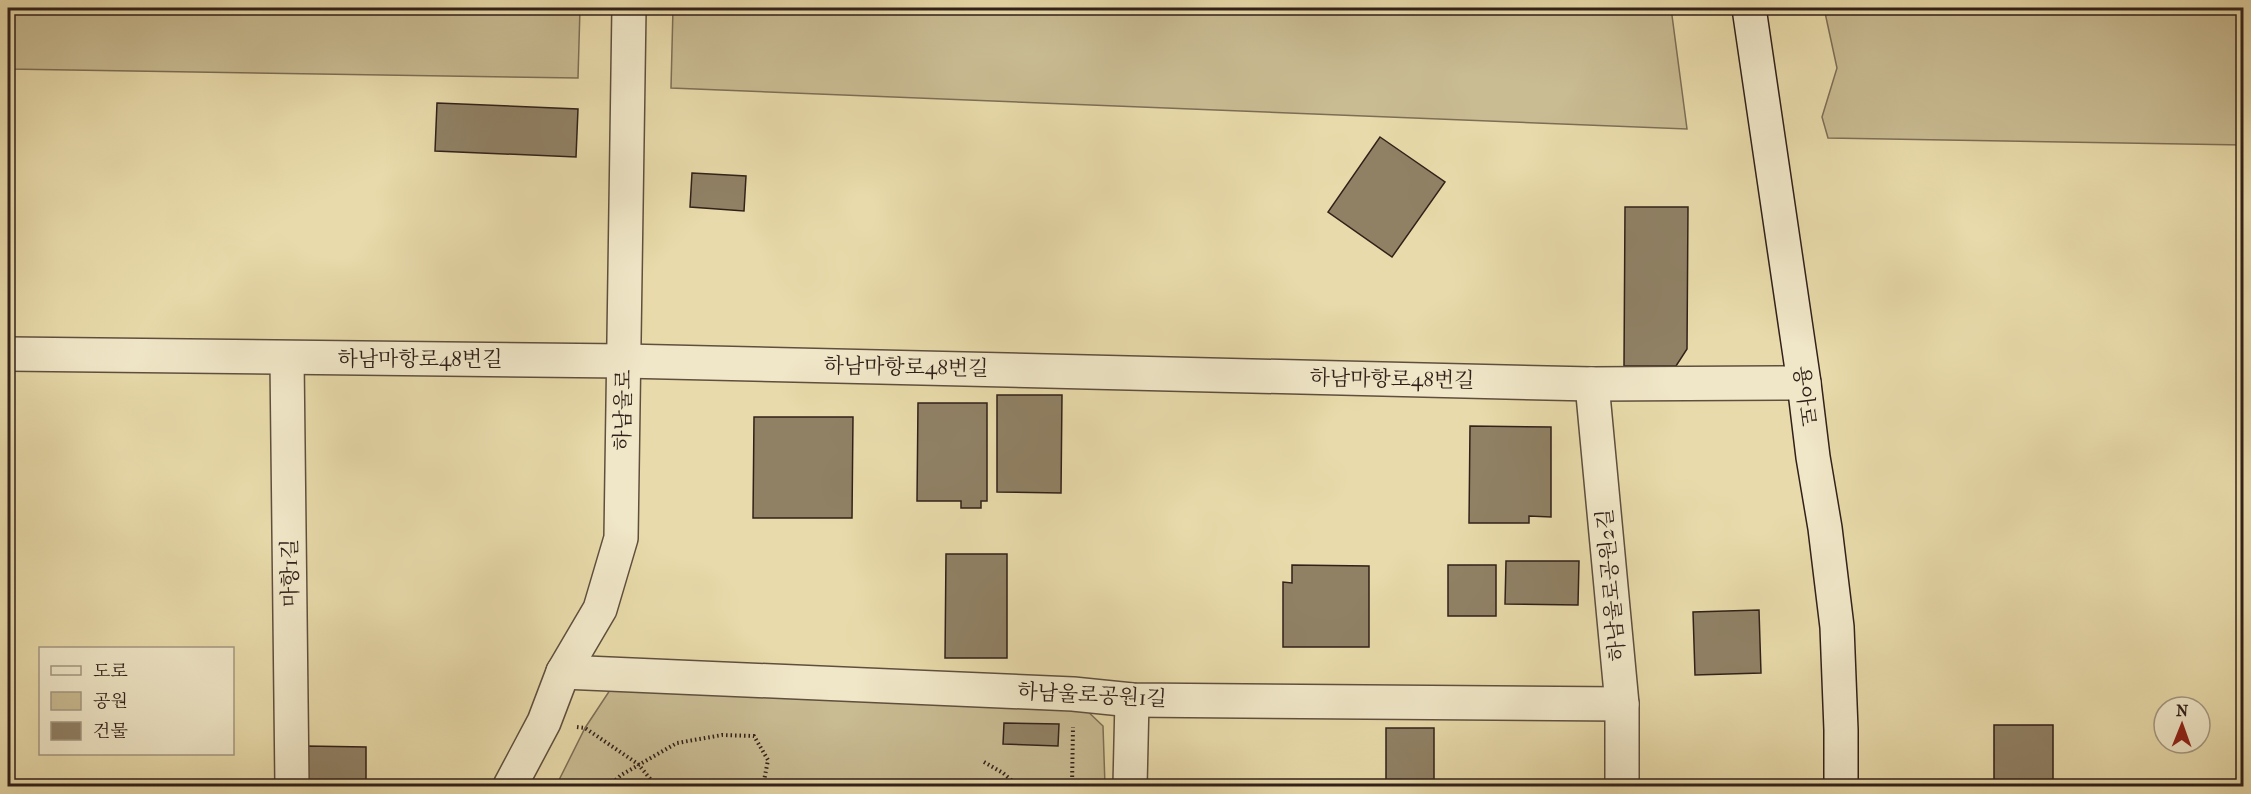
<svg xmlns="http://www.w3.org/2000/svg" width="2251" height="794" viewBox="0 0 2251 794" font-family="'IM FELL French Canon','Noto Serif KR',serif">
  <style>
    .green { fill: #c9bb92; stroke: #7d6e56; stroke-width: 1.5 }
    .building { fill: #908165; stroke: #31211a; stroke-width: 1.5 }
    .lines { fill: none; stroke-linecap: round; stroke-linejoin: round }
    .street-casing { stroke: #5f4f3e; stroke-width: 36 }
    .secondary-casing { stroke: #31211a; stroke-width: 36 }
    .path { stroke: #31211a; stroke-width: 4; stroke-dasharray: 1.5 3; stroke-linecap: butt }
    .street { stroke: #f0e7c8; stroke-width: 33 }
    .secondary { stroke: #f0e7c8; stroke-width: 33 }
    .labels { text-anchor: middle; stroke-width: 4.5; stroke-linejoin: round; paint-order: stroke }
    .street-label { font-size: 21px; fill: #31211a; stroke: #f0e7c8 }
  </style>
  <rect width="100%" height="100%" fill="#e8daaa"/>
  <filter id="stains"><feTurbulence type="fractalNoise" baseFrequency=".00333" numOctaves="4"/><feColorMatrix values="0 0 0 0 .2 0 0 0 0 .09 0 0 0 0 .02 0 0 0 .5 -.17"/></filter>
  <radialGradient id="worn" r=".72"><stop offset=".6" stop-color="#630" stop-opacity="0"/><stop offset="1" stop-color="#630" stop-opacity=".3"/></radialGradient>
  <g class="green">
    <polygon points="8,8 580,8 578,78 8,69"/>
    <polygon points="673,8 1671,8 1687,129 671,88"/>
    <polygon points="1824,8 2243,8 2243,145 1828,138 1822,117 1837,68"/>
    <polygon points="610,690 1082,706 1103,726 1105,786 556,786 585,728"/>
  </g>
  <g class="building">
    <polygon points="437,103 578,109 576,157 435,151"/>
    <polygon points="1380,137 1445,182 1392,257 1328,212"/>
    <polygon points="692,173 746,176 744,211 690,207"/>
    <polygon points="1625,207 1688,207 1687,349 1676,366 1624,366"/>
    <polygon points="997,395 1062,395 1061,493 997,492"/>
    <polygon points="918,403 987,403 987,501 981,501 981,508 961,508 961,501 917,501"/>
    <polygon points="754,417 853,417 852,518 753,518"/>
    <polygon points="1470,426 1551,427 1551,517 1529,516 1529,523 1469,523"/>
    <polygon points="946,554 1007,554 1007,658 945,658"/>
    <polygon points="1506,561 1579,561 1578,605 1505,604"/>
    <polygon points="1292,565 1369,566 1369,647 1283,647 1283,582 1292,583"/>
    <rect x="1448" y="565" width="48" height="51"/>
    <polygon points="1759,610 1761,673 1695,675 1693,612"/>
    <polygon points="1004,723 1059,724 1058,746 1003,744"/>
    <rect x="1994" y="725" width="59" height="61"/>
    <rect x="1386" y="728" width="48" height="58"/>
    <polygon points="306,746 366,747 366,786 306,786"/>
  </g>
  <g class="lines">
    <defs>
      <g id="street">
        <polyline points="8,354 624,361 1592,384 1804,383"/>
        <polyline points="287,359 292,786"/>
        <polyline points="1592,384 1622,704 1622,786"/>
        <polyline points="563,672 1073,694 1132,700 1622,704"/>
        <polyline points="510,786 544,722 563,672 600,609 621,538 629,8"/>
        <polyline points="1130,786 1132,700"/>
      </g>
      <polyline id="secondary" points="1749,8 1804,383 1813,457 1825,528 1837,627 1841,730 1841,786"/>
    </defs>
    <use href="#street" class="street-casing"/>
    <use href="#secondary" class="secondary-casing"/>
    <g class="path">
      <polyline points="577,727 585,728 638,764 656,786"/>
      <polyline points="984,762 1003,773 1018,786"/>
      <polyline points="1073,785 1096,786"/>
      <polyline points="609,786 621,775 677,743 722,735 754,736 768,760 763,786"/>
      <polyline points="907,786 909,781 917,786"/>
      <polyline points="1072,786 1073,727"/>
    </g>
    <use href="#street" class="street"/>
    <use href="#secondary" class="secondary"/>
  </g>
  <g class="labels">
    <g class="street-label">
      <text x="420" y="366">하남마항로48번길</text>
      <text transform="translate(906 367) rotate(1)" y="7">하남마항로48번길</text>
      <text transform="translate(1392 379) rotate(1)" y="7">하남마항로48번길</text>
      <text transform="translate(1805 396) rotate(83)" y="7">용아로</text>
      <text transform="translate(623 410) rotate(-89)" y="7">하남울로</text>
      <text transform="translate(290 573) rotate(-91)" y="7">마항1길</text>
      <text transform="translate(1611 585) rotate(-95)" y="7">하남울로공원2길</text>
      <text transform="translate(1092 695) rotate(3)" y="7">하남울로공원1길</text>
    </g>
  </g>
  <rect width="2251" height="794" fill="none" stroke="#e8daaa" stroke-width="30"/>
  <rect x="9" y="9" width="2233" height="776" fill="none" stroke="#31211a" stroke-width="3"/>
  <rect x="15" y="15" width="2221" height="764" fill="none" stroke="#31211a" stroke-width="1.5"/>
  <rect x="39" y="647" width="195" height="108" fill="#f0e7c8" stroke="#a49882" stroke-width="1.5"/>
  <rect x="51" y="666" width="30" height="9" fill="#f0e7c8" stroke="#a49882" stroke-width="1.5"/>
  <text x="93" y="677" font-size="18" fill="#31211a">도로</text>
  <rect x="51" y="692" width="30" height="18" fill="#c9bb92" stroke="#a49882" stroke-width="1.5"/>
  <text x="93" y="707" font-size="18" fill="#31211a">공원</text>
  <rect x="51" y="722" width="30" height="18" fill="#908165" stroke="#a49882" stroke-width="1.5"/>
  <text x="93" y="737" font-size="18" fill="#31211a">건물</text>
  <g transform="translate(2182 725) rotate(1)"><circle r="28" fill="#f0e7c8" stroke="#a49882" stroke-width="1.5"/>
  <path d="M0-4.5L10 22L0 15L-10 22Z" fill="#8f2418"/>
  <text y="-9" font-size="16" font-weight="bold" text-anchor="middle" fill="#31211a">N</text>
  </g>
  <rect width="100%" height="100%" filter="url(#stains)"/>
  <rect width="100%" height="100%" fill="url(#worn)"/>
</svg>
